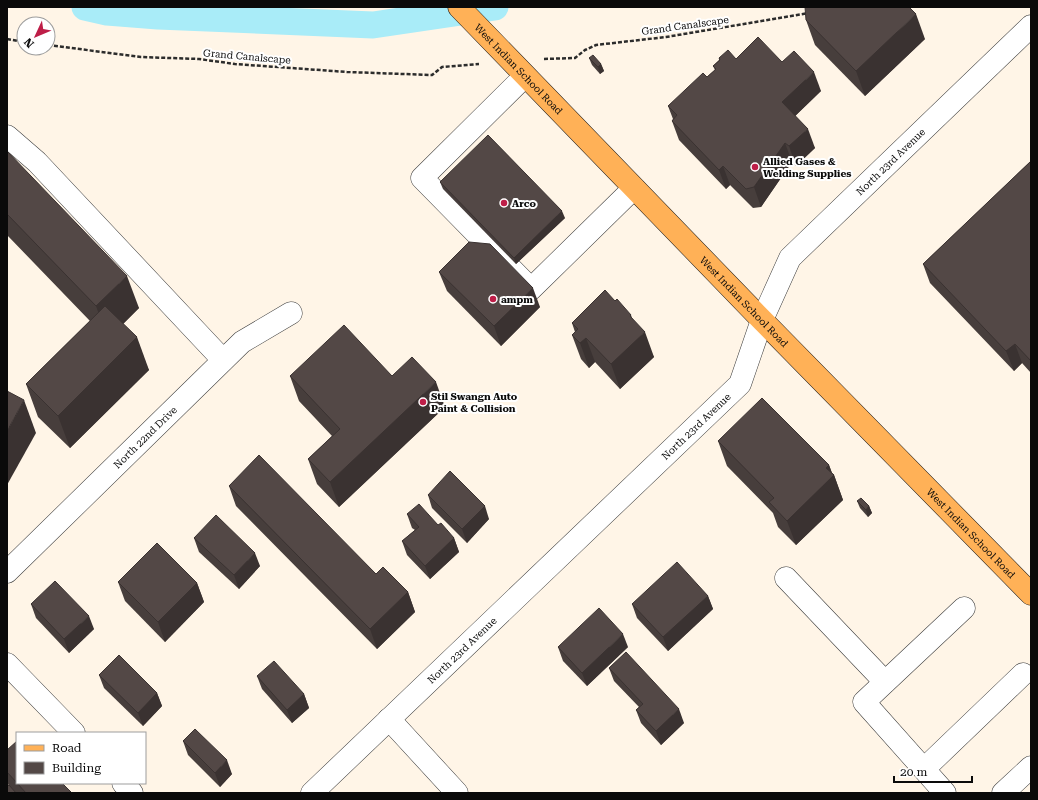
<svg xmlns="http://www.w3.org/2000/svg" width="1038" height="800" viewBox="0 0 1038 800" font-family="'Roboto Serif',serif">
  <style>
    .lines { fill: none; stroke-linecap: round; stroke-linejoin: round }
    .canal { stroke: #a9ecf8; stroke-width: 27 }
    .minor-casing { stroke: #3d3d3d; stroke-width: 23 }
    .major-casing { stroke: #1b1b1b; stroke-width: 23 }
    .path { stroke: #2c2c2c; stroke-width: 2.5; stroke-dasharray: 4 2; stroke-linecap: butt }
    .minor { stroke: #fff; stroke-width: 22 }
    .major { stroke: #ffb157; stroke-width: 22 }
    .wall { fill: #473e3c }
    .shaded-wall { fill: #3a3231 }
    .building { fill: #534846; stroke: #3a3231 }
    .poi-dot { fill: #be1e48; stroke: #fff; stroke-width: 1.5 }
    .labels { text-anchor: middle; stroke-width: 4; stroke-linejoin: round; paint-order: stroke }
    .street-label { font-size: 10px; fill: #0a0a0a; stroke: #fff }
    .poi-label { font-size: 10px; font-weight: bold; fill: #0a0a0a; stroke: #fff; text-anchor: start }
  </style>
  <rect width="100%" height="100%" fill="#fff5e7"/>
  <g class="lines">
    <polyline class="canal" points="85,7 107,12 158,16 373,25 495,7"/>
    <defs>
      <g id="minor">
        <polyline points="525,76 422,178 531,289 634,188"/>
        <polyline points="7,136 37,162 223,360"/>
        <path id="s1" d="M7 572 242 342 291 313"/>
        <polyline points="786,578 885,682"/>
        <polyline points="7,664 74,733"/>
        <polyline points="389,719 457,793"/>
        <polyline points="924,769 1023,674"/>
        <polyline points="123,783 132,793"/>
        <path id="s2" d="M312 793 740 384 762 320 790 258 1031 26"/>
        <polyline points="945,793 864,702 964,608"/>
        <polyline points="1003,793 1031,767"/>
      </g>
      <g id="major">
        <path id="s3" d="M459 7 762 320 1031 594"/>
      </g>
    </defs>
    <use href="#minor" class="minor-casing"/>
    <use href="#major" class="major-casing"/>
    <g class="path">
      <polyline points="7,39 24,42"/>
      <polyline points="48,45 141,57 199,59 235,64 347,72 432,75 442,67 479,64"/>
      <polyline points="544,59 575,58 585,50 596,45 666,37 809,13"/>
    </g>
    <use href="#minor" class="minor"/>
    <use href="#major" class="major"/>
  </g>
  <g class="wall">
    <polygon points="806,20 925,39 865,96 815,45"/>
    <polygon points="589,58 601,64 604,71 600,74 592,65"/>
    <polygon points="719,58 736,59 782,62 821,91 795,116 815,148 796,166 792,162 761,207 753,208 730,185 726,189 679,140 672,121 673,119 668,106 707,77 715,70 713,66 719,60"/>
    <polygon points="7,151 139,308 123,324 149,370 70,448 38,417 26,384 90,321 7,235"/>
    <polygon points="1031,161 1031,373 1022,363 1014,371 930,283 923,264"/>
    <polygon points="440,182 565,218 516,264 443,189"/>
    <polygon points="439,272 540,307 501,346 447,291"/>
    <polygon points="633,320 654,357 620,389 595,362 589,368 581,359 572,335 575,332 572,323"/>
    <polygon points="290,376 392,376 445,407 339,507 317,484 308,459 332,436 299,401"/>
    <polygon points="718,441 829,465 832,473 834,475 843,500 796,545 778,527 773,513 727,466"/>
    <polygon points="229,486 376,574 408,592 415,612 377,649 236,506"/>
    <polygon points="428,495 489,519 467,543 432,508"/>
    <polygon points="857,501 869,506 872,513 868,517 860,508"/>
    <polygon points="407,514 438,525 454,538 459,552 430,579 407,555 402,541 415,530 412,528"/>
    <polygon points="194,538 260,566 239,589 199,552"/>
    <polygon points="118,582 197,583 204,602 165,642 125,601"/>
    <polygon points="708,596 713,609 668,651 637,618 632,604"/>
    <polygon points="31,604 94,629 69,653 36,618"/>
    <polygon points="558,647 628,647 587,686 563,661"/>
    <polygon points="609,668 684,723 661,745 641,723 636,710 639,707 614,681"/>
    <polygon points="99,675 157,693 162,706 143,726 104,688"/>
    <polygon points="257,676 304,694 309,708 292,723 262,689"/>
    <polygon points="183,741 232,774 220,787 188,755"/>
    <polygon points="7,750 72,793 7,793 9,785 7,784"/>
  </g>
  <g class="shaded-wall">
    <polygon points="916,14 925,39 865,96 856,71"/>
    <polygon points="601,64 604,71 600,74 598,67"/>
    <polygon points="814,72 821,91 790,121 782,102"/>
    <polygon points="808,129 815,148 796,166 789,146"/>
    <polygon points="785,143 792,162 761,207 754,187"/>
    <polygon points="723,166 730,185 726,189 719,170"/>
    <polygon points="562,211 565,218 516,264 514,258"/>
    <polygon points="127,276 139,308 108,339 96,306"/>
    <polygon points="533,288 540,307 501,346 494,326"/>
    <polygon points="631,315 639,338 645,332 654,357 620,389 611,364 630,316"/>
    <polygon points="137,337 149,370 70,448 58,416"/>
    <polygon points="586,338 595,362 589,368 580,343"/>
    <polygon points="1015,344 1022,363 1014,371 1006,351"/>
    <polygon points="436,382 445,407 339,507 330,482"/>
    <polygon points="24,400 36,433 7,485 7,431"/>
    <polygon points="829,465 833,476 834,475 843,500 796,545 787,521 826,468"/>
    <polygon points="485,506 489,519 467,543 462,529"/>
    <polygon points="869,506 872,513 868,517 866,510"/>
    <polygon points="454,538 459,552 430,579 425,566"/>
    <polygon points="255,553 260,566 239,589 234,575"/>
    <polygon points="197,583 204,602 165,642 158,622"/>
    <polygon points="408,592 415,612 377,649 370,629"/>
    <polygon points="708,596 713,609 668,651 663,637"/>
    <polygon points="89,616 94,629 69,653 64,639"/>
    <polygon points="623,634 628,647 587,686 582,673"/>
    <polygon points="157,693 162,706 143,726 138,713"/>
    <polygon points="304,694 309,708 292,723 287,710"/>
    <polygon points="679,709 684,723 661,745 656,731"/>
    <polygon points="227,760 232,774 220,787 215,773"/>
  </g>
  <g class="building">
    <polygon points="805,7 909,7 916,14 856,71 806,20"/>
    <polygon points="758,37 782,62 794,51 814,72 782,102 808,129 789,146 785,143 754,187 746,189 723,166 719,170 672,121 677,115 668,106 703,73 707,77 716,69 713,66 720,60 719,58 728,50 736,59"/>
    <polygon points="593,55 601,64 598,67 589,58"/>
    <polygon points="488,135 562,211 514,258 440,182"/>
    <polygon points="7,151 127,276 96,306 7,214"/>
    <polygon points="1031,161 1031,361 1015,344 1006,351 923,264"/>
    <polygon points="469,242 490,244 533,288 494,326 439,272"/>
    <polygon points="605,290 615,301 617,299 631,315 630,316 645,332 611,364 586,338 580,343 572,335 578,329 572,323"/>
    <polygon points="105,306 137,337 58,416 26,384"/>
    <polygon points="344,325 392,376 412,357 436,382 330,482 308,459 340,429 290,376"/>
    <polygon points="7,391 24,400 7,431"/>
    <polygon points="762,398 829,465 826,468 834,475 787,521 769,502 774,498 718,441"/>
    <polygon points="259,455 376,574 383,567 408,592 370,629 229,486"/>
    <polygon points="450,471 485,506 462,529 428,495"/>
    <polygon points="861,498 869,506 866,510 857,501"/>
    <polygon points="419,504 438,525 441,523 454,538 425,566 402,541 419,527 407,514"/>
    <polygon points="216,515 255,553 234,575 194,538"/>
    <polygon points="157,543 197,583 158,622 118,582"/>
    <polygon points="677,562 708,596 663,637 632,604"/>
    <polygon points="55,581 89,616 64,639 31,604"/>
    <polygon points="599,608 623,634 582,673 558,647"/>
    <polygon points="626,652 679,709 656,731 636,710 643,704 609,668"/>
    <polygon points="119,655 157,693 138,713 99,675"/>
    <polygon points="274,661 304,694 287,710 257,676"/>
    <polygon points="195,729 227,760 215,773 183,741"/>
    <polygon points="17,741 17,783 7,772 7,750"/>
    <polygon points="17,783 62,783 72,793 26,793"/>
    <polygon points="9,785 16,793 7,793 7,787"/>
  </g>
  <g class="poi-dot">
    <circle cx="755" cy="167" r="4"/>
    <circle cx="504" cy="203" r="4"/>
    <circle cx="493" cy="299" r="4"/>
    <circle cx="423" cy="402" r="4"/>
  </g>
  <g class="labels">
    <g class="street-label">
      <text transform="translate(685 25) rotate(-8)" y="4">Grand Canalscape</text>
      <text transform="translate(247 56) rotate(5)" y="4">Grand Canalscape</text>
      <text dy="4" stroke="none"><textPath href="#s3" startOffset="86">West Indian School Road</textPath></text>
      <text dy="4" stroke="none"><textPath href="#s2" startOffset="867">North 23rd Avenue</textPath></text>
      <text dy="4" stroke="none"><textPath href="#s3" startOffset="410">West Indian School Road</textPath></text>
      <text dy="4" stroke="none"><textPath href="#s2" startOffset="531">North 23rd Avenue</textPath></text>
      <text dy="4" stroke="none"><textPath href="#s1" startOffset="193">North 22nd Drive</textPath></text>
      <text dy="4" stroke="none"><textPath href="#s3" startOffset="734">West Indian School Road</textPath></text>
      <text dy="4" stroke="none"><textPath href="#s2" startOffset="207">North 23rd Avenue</textPath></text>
    </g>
    <g class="poi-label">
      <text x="763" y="165">Allied Gases &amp;<tspan x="763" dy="12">Welding Supplies</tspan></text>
      <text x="512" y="207">Arco</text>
      <text x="501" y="303">ampm</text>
      <text x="431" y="400">Stil Swangn Auto<tspan x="431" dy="12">Paint &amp; Collision</tspan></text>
    </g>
  </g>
  <rect width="1038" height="800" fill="none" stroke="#0a0a0a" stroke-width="16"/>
  <rect x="16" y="732" width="130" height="52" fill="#ffffff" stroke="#9d9d9d"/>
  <rect x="24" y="745" width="20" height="6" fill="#ffb157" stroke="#9d9d9d"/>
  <text x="52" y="752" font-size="12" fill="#0a0a0a">Road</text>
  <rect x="24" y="762" width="20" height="12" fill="#534846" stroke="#9d9d9d"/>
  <text x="52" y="772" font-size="12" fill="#0a0a0a">Building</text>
  <g transform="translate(36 36) rotate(226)"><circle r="19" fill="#ffffff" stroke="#9d9d9d"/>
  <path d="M0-3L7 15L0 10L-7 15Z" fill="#be1e48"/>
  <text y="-6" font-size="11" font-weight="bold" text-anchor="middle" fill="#0a0a0a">N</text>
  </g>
  <path d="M894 776v6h78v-6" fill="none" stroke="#0a0a0a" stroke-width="2"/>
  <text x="900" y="776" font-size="12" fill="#0a0a0a" stroke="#ffffff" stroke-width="3" paint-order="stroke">20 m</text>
</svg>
